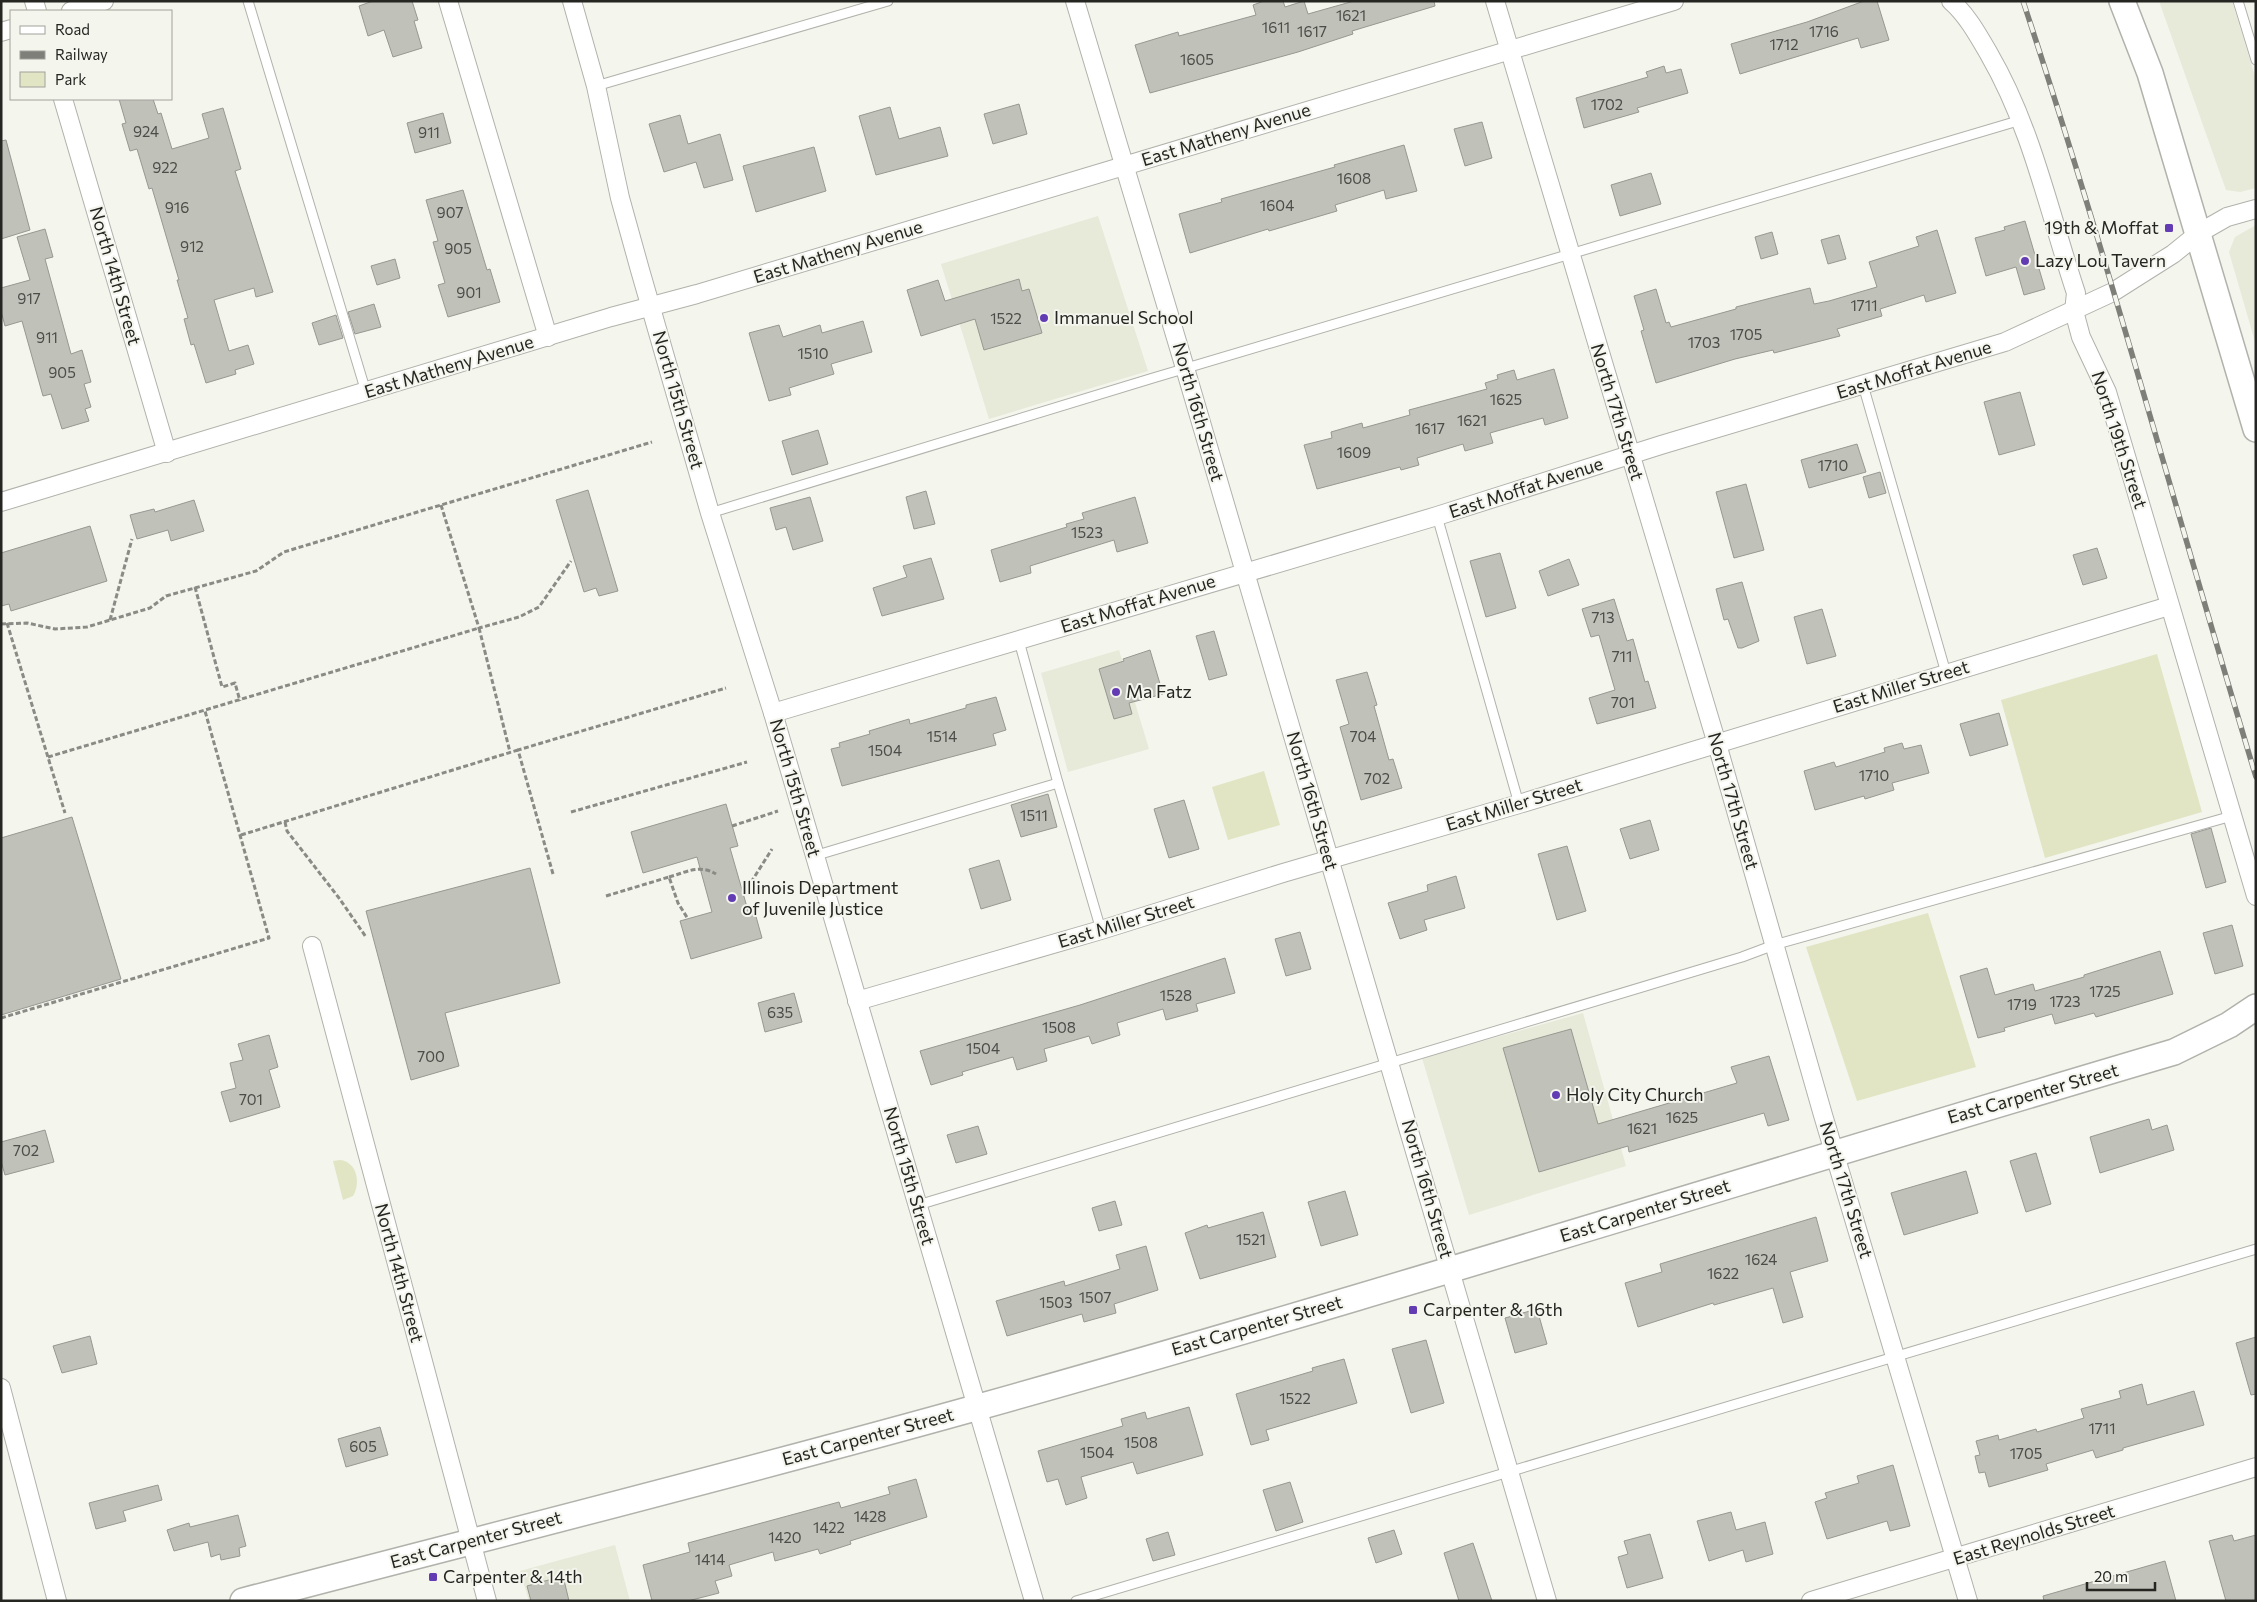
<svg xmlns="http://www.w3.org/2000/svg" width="2257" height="1602" viewBox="0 0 2257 1602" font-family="Commissioner,sans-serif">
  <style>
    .built { fill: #e7e9d9 }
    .green { fill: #e1e5c4 }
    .building { fill: #c0c1b9; stroke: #979891 }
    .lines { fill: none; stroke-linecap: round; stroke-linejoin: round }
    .lane-casing { stroke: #b1b2ab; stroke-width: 11 }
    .street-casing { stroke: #b1b2ab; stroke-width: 20 }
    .secondary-casing { stroke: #b1b2ab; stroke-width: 28 }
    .path { stroke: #8a8b85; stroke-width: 3; stroke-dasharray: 5 2.5; stroke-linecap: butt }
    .lane { stroke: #fff; stroke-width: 9 }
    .street { stroke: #fff; stroke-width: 18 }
    .secondary { stroke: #fff; stroke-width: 25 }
    .rail-casing { stroke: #7f7f7a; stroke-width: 5.5 }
    .rail { stroke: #f4f5ed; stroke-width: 4; stroke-dasharray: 11; stroke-linecap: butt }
    .poi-dot { fill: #633cb4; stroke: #f4f5ed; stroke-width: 2 }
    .labels { text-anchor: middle; stroke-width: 4; stroke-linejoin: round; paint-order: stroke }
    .number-label { font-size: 15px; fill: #4c4c48 }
    .street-label { font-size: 18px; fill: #252522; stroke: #f4f5ed }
    .poi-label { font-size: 18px; fill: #252522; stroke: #f4f5ed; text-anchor: start }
  </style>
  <rect width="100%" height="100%" fill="#f4f5ed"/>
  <g class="built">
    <polygon points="2159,1 2232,1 2256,80 2256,188 2240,192 2226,190"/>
    <polygon points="1098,216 1148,371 989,419 941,264"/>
    <polygon points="2256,225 2256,345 2229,252 2235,237"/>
    <polygon points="1119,650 1149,749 1068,772 1041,673"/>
    <polygon points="1583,1013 1626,1166 1469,1215 1422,1058"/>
    <polygon points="615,1545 630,1601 529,1601 520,1571"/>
  </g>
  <g class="green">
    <polygon points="2157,654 2202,812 2045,858 2001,700"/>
    <polygon points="1264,771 1280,825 1228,840 1212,787"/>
    <polygon points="1928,913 1976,1067 1857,1101 1806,947"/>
    <path d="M340 1160C357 1162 361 1183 353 1196L343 1200 333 1161Z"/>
  </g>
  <g class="building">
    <polygon points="373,1 412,1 418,20 414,21 422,48 393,57 384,30 368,36 359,6"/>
    <polygon points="1264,1 1283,1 1285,7 1304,1 1308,14 1354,1 1434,1 1435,6 1352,31 1353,34 1298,52 1150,93 1135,45 1178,32 1179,36 1256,15 1253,5"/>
    <polygon points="1864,1 1877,1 1889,40 1861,48 1858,38 1740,74 1731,44 1807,22"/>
    <polygon points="1664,66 1666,73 1681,69 1688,93 1637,108 1639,112 1584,128 1576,98 1648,77 1646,72"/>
    <polygon points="119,99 153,99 158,114 161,113 172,149 209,138 202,114 223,108 241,169 235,171 273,292 256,297 254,288 214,300 229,351 248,345 254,364 235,370 236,374 206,383 194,344 191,345 184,319 188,318 177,280 179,280 152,188 149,189 137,149 130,151 122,124 126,123"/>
    <polygon points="1019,104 1027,134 993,144 984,114"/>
    <polygon points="890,107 899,139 940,127 948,156 876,175 859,116"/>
    <polygon points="443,113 451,143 415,153 407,123"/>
    <polygon points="680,115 688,144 720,134 733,180 704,188 696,162 664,172 649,124"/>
    <polygon points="1482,122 1492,158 1465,166 1454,129"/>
    <polygon points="6,140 30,230 1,239 1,141"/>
    <polygon points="1404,145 1417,191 1386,199 1384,190 1335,205 1337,211 1269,231 1268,229 1190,253 1179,214 1222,202 1221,199 1335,167 1334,165"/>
    <polygon points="814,147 826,191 756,212 743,166"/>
    <polygon points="1651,173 1661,204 1620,216 1611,185"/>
    <polygon points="463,190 487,270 490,269 500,302 448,317 438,285 445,283 433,242 438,241 426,200"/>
    <polygon points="2025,221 2045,289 2024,295 2016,267 1986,276 1975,238 2005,230 2004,227"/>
    <polygon points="45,229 53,257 45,259 71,354 82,350 91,382 84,384 91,407 85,409 89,421 62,429 51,394 43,396 22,321 5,326 1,311 1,288 30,280 17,237"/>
    <polygon points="1937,230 1956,293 1926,302 1924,295 1880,309 1882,316 1837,329 1840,336 1774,353 1773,350 1735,359 1656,383 1641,331 1644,330 1634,296 1656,289 1666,323 1669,322 1671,327 1736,309 1736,307 1810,288 1814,304 1829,301 1877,287 1869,262 1919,246 1916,237"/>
    <polygon points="1772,232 1778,254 1761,259 1755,237"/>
    <polygon points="1839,235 1846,259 1828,264 1821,240"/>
    <polygon points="395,259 400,278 377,285 371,266"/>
    <polygon points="1019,279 1022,291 1029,289 1042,333 984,350 975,319 921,336 907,290 938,280 945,301"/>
    <polygon points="374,304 381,327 355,334 348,312"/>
    <polygon points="336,315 343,338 319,345 312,323"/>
    <polygon points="863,321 872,352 831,364 834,374 789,388 791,395 769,401 749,333 779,325 783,337 820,325 822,333"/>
    <polygon points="1554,369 1568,418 1545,425 1543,418 1490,433 1493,443 1465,451 1463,444 1417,458 1419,465 1401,470 1400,467 1317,489 1304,445 1332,438 1331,432 1362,423 1363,428 1410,415 1409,410 1487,389 1485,383 1498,379 1497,375 1514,370 1517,380"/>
    <polygon points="2020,392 2035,445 1999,455 1984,402"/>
    <polygon points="818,430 828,464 792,475 782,441"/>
    <polygon points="1857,444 1866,472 1809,488 1801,460"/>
    <polygon points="1880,472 1886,493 1869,498 1863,477"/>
    <polygon points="1746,484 1764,550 1734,558 1716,492"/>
    <polygon points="588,490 618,591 599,596 596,588 584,592 556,500"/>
    <polygon points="926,491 935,524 914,529 906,497"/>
    <polygon points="810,497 823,541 793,550 786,527 776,530 770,508"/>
    <polygon points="1135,497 1148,543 1117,552 1114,540 1030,566 1031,573 1000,582 991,550 1067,527 1066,524 1084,519 1082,513"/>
    <polygon points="194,500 204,531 171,541 168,530 137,539 130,515 154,509 155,512"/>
    <polygon points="90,526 107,581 11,611 9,604 1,606 1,553"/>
    <polygon points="2097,548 2107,578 2083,585 2073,555"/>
    <polygon points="1500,553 1516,608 1486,617 1470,561"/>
    <polygon points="931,558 944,599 882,616 873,588 907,577 903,566"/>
    <polygon points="1569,559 1579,585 1548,596 1539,571"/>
    <polygon points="1742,582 1759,641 1742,648 1738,648 1728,619 1724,620 1716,589"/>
    <polygon points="1614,599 1627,641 1633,639 1645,682 1648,681 1656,708 1597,724 1589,698 1615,690 1599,635 1591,637 1582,609"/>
    <polygon points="1822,609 1836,656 1807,664 1794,617"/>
    <polygon points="1214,631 1227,675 1209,680 1196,636"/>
    <polygon points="1150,650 1163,694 1129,703 1132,714 1114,719 1099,669 1124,661 1123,659"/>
    <polygon points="1367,672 1377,705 1374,706 1389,760 1393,759 1402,788 1361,800 1340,727 1349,724 1336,680"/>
    <polygon points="996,697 1006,730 993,734 996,745 842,786 831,749 840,747 839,743 870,734 869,731 909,719 910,724 966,708 966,705"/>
    <polygon points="1999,713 2008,745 1970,756 1960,724"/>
    <polygon points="1902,743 1904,749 1921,745 1929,773 1892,783 1894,790 1865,799 1864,796 1815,810 1804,771 1834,762 1836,767 1885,752 1884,748"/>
    <polygon points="1048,794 1057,827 1021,837 1011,805"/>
    <polygon points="1184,800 1199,849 1169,858 1154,809"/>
    <polygon points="726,804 738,846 730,848 749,914 755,913 762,938 691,959 680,921 712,912 697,857 643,873 631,832"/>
    <polygon points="72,817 121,979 1,1015 1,838"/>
    <polygon points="1650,820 1659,850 1630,859 1620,829"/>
    <polygon points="2211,828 2226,882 2206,888 2191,834"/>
    <polygon points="1567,846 1586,911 1557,920 1538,854"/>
    <polygon points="999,860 1011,900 981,909 969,869"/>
    <polygon points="530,868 560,983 445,1013 459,1066 411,1080 366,911"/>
    <polygon points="1456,876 1465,908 1424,920 1427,930 1400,939 1388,903 1428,891 1427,885"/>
    <polygon points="2232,925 2243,966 2215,974 2203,933"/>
    <polygon points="1300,932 1311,969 1286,976 1275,939"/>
    <polygon points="2160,951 2173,994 2096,1017 2094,1013 2055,1024 2052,1014 2004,1028 2005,1031 1978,1038 1960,976 1987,968 1995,995 2033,984 2035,991 2084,977 2084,975"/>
    <polygon points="1225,958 1235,993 1196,1004 1198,1011 1166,1020 1163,1009 1117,1023 1120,1035 1092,1044 1089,1036 1044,1049 1047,1061 1017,1070 1013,1057 962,1072 963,1075 931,1085 920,1051 1080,1005"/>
    <polygon points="794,993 802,1022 765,1032 758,1003"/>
    <polygon points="1571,1029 1598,1124 1737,1083 1731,1067 1769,1056 1789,1120 1768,1126 1764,1113 1629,1152 1628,1146 1539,1172 1503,1048"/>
    <polygon points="269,1035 278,1067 269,1070 280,1107 230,1122 221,1092 236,1088 230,1063 243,1060 238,1044"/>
    <polygon points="2149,1119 2152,1130 2167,1125 2174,1150 2100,1173 2090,1137"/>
    <polygon points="978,1126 987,1154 956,1163 947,1135"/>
    <polygon points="45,1130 54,1162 5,1175 1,1161 1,1142"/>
    <polygon points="2036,1153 2051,1204 2026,1212 2010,1161"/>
    <polygon points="1966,1171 1978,1213 1904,1235 1891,1193"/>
    <polygon points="1345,1191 1358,1235 1321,1246 1308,1202"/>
    <polygon points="1115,1201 1122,1225 1099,1231 1092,1208"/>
    <polygon points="1263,1212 1276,1257 1200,1279 1185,1233 1207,1225 1208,1228"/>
    <polygon points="1816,1217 1828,1261 1790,1272 1803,1317 1783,1323 1773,1288 1714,1305 1713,1303 1638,1327 1625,1283 1662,1272 1660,1264"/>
    <polygon points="1146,1246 1158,1290 1114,1304 1116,1313 1084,1322 1082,1314 1007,1336 996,1301 1064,1281 1065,1286 1120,1269 1116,1255"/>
    <polygon points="1537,1309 1547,1344 1515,1353 1505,1318"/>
    <polygon points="90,1336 97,1364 62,1373 53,1346"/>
    <polygon points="2256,1337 2256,1394 2251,1395 2236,1343"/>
    <polygon points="1426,1340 1444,1403 1411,1413 1392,1349"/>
    <polygon points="1344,1359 1357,1403 1266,1430 1269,1440 1251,1445 1236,1394 1313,1371 1312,1368"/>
    <polygon points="2142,1384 2147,1405 2194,1391 2204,1425 2123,1448 2123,1450 2096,1458 2093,1450 2046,1464 2048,1470 1989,1487 1985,1472 1979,1473 1975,1456 1980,1455 1976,1441 1998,1435 1999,1440 2036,1429 2037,1432 2084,1418 2081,1409 2121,1398 2119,1391"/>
    <polygon points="1189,1407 1203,1455 1137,1474 1133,1462 1081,1477 1087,1498 1066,1505 1058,1479 1047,1482 1038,1451 1123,1426 1121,1419 1145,1412 1147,1419"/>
    <polygon points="380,1427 388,1455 346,1467 338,1439"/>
    <polygon points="1893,1465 1910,1526 1890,1531 1887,1521 1827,1539 1815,1502 1827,1498 1825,1493 1859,1483 1857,1476"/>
    <polygon points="916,1479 927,1517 850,1541 851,1544 820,1554 818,1549 775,1561 773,1552 729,1565 732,1576 715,1581 719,1593 688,1601 652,1601 643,1565 690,1552 688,1543 839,1502 841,1508 890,1494 888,1487"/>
    <polygon points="1290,1482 1303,1522 1276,1531 1263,1490"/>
    <polygon points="158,1485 162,1500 123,1511 126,1521 96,1529 89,1503"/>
    <polygon points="1731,1512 1736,1530 1765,1522 1773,1554 1746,1562 1743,1550 1709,1561 1697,1521"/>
    <polygon points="238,1515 246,1546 239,1548 240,1556 221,1560 220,1554 211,1557 208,1542 174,1551 167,1530 189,1523 190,1527"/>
    <polygon points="1394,1530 1402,1554 1376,1563 1368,1538"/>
    <polygon points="1168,1532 1175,1555 1153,1561 1146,1539"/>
    <polygon points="1650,1534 1663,1578 1627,1588 1618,1557 1628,1554 1624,1541"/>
    <polygon points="2232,1535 2234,1541 2256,1535 2256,1601 2226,1601 2209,1541"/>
    <polygon points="1473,1543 1492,1601 1459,1601 1444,1553"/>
    <polygon points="2165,1561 2176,1601 2044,1601 2043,1596"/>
    <polygon points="563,1576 569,1601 531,1601 527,1586"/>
  </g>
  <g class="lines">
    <defs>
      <g id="lane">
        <polyline points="248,1 366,392"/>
        <polyline points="2238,1 2256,60"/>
        <polyline points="596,86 888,1"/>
        <polyline points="1863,385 1946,673"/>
        <polyline points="710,513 1153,378 2021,120"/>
        <polyline points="1437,516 1519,804"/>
        <polyline points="1019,641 1058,783 1101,930"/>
        <polyline points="814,856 1058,783"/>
        <polyline points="918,1205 1742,957 1774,945 2232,816"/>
        <polyline points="1076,1601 2256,1249"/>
      </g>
      <g id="street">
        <polyline points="34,1 37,11"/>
        <polyline points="448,1 548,337"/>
        <polyline points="572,1 596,86 620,198 640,270 710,513 773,713 1034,1601"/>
        <polyline points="1075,1 1185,368 1547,1601"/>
        <polyline points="1495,1 1717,744 1823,1115 1968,1601"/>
        <path d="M1951 1C1967 15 1978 35 1989 54 2032 128 2049 212 2076 293L2074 311 2081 337 2107 392 2256 896"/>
        <polyline points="71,11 104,1"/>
        <polyline points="1,32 11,29"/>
        <polyline points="63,99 167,453"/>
        <polyline points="1,502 611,317 697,294 1674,1"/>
        <polyline points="773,713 1437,516 1661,445 2005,342 2113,292 2173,254 2199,233 2227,217 2256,209"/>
        <polyline points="312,946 487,1601"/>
        <polyline points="857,1001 1101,930 1283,873 1519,804 2169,606"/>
        <polyline points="1,1388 57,1601"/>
        <polyline points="1811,1601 2256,1467"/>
      </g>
      <g id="secondary">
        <polyline points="2122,1 2150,73 2256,429"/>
        <path d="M243 1601C487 1537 732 1476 975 1408 1376 1296 1774 1170 2174 1052L2229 1025 2256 1007"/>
      </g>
    </defs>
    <use href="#lane" class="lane-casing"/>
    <use href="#street" class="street-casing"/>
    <use href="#secondary" class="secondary-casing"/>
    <g class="path">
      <polyline points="441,505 479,628 519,617 539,607 571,561"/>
      <polyline points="195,587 222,687 235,683 240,701"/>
      <polyline points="110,620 132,539"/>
      <polyline points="7,623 65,813"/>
      <polyline points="1,624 27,623 55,629 87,627 150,608 166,596 256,571 284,552 297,548 652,442"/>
      <polyline points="48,757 479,628 510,752"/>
      <polyline points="571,812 747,762"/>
      <polyline points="285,822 287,831 339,898 366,937"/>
      <polyline points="732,826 778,811"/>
      <polyline points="241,835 518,750"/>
      <polyline points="553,874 518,750 726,688"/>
      <path d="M669 877C687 872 699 864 716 874"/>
      <polyline points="743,895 772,849"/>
      <polyline points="606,896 669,877 678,903 688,919"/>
      <polyline points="1,1018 269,938 205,711"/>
    </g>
    <use href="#lane" class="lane"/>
    <use href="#street" class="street"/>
    <use href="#secondary" class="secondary"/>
    <defs>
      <path id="rail" d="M2023 1C2108 258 2178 519 2256 777"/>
    </defs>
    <use href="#rail" class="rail-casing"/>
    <use href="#rail" class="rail"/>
  </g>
  <g class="poi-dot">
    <rect x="2164" y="223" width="10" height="10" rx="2.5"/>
    <circle cx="2025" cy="261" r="5"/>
    <circle cx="1044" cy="318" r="5"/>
    <circle cx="1116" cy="692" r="5"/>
    <circle cx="732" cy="898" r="5"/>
    <circle cx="1556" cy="1095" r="5"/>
    <rect x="1408" y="1305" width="10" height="10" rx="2.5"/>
    <rect x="428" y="1572" width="10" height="10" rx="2.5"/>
  </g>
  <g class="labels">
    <g class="number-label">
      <text x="1351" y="21">1621</text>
      <text x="1276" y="33">1611</text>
      <text x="1312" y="37">1617</text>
      <text x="1824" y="37">1716</text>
      <text x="1784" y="50">1712</text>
      <text x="1197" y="65">1605</text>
      <text x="1607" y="110">1702</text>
      <text x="146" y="137">924</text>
      <text x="429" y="138">911</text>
      <text x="165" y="173">922</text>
      <text x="1354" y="184">1608</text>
      <text x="1277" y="211">1604</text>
      <text x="177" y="213">916</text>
      <text x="450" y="218">907</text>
      <text x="192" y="252">912</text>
      <text x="458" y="254">905</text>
      <text x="469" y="298">901</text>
      <text x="29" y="304">917</text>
      <text x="1864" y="311">1711</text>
      <text x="1006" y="324">1522</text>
      <text x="1746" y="340">1705</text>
      <text x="47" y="343">911</text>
      <text x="1704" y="348">1703</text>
      <text x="813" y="359">1510</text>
      <text x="62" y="378">905</text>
      <text x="1506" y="405">1625</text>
      <text x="1472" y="426">1621</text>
      <text x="1430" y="434">1617</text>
      <text x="1354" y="458">1609</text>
      <text x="1833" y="471">1710</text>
      <text x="1087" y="538">1523</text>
      <text x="1603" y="623">713</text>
      <text x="1622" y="662">711</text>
      <text x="1623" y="708">701</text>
      <text x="942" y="742">1514</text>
      <text x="1363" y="742">704</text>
      <text x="885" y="756">1504</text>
      <text x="1874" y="781">1710</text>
      <text x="1377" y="784">702</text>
      <text x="1034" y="821">1511</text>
      <text x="2105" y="997">1725</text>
      <text x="1176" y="1001">1528</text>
      <text x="2065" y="1007">1723</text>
      <text x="2022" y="1010">1719</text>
      <text x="780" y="1018">635</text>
      <text x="1059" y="1033">1508</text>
      <text x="983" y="1054">1504</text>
      <text x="431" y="1062">700</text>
      <text x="251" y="1105">701</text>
      <text x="1682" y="1123">1625</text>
      <text x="1642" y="1134">1621</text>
      <text x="26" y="1156">702</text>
      <text x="1251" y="1245">1521</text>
      <text x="1761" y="1265">1624</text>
      <text x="1723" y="1279">1622</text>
      <text x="1095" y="1303">1507</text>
      <text x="1056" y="1308">1503</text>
      <text x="1295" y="1404">1522</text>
      <text x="2102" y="1434">1711</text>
      <text x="1141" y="1448">1508</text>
      <text x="363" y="1452">605</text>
      <text x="1097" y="1458">1504</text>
      <text x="2026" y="1459">1705</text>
      <text x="870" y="1522">1428</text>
      <text x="829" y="1533">1422</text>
      <text x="785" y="1543">1420</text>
      <text x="710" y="1565">1414</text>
    </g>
    <g class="street-label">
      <text transform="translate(1226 135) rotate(-17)" y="6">East Matheny Avenue</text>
      <text transform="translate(838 252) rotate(-17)" y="6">East Matheny Avenue</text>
      <text transform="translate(115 276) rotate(74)" y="6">North 14th Street</text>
      <text transform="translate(449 367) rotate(-17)" y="6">East Matheny Avenue</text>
      <text transform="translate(1914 370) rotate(-17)" y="6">East Moffat Avenue</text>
      <text transform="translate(678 400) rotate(74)" y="6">North 15th Street</text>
      <text transform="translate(1198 412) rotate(74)" y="6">North 16th Street</text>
      <text transform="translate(1617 412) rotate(73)" y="6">North 17th Street</text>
      <text transform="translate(2119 440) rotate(72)" y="6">North 19th Street</text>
      <text transform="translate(1526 488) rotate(-18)" y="6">East Moffat Avenue</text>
      <text transform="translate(1138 604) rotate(-17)" y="6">East Moffat Avenue</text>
      <text transform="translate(1901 687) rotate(-17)" y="6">East Miller Street</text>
      <text transform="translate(795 788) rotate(74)" y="6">North 15th Street</text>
      <text transform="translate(1312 801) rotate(74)" y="6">North 16th Street</text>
      <text transform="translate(1733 801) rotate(74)" y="6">North 17th Street</text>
      <text transform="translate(1514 805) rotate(-17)" y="6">East Miller Street</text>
      <text transform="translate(1126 922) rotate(-17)" y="6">East Miller Street</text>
      <text transform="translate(2033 1094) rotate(-16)" y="6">East Carpenter Street</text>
      <text transform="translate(909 1176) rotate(74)" y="6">North 15th Street</text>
      <text transform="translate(1427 1189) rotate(74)" y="6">North 16th Street</text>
      <text transform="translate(1846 1190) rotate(73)" y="6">North 17th Street</text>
      <text transform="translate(1645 1211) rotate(-17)" y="6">East Carpenter Street</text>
      <text transform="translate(399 1273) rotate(75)" y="6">North 14th Street</text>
      <text transform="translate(1257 1326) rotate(-16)" y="6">East Carpenter Street</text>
      <text transform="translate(868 1437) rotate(-15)" y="6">East Carpenter Street</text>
      <text transform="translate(2034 1535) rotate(-17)" y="6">East Reynolds Street</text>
      <text transform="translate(476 1540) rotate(-15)" y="6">East Carpenter Street</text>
    </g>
    <g class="poi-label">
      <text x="2159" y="234" text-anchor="end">19th &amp; Moffat</text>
      <text x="2035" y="267">Lazy Lou Tavern</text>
      <text x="1054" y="324">Immanuel School</text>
      <text x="1126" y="698">Ma Fatz</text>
      <text x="742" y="894">Illinois Department<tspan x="742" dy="21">of Juvenile Justice</tspan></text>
      <text x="1566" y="1101">Holy City Church</text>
      <text x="1423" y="1316">Carpenter &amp; 16th</text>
      <text x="443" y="1583">Carpenter &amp; 14th</text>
    </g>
  </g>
  <rect width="2257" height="1602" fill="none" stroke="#252522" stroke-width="5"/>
  <rect x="10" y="10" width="162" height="90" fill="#f4f5ed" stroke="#a1a29c"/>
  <rect x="20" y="26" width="25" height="8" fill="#ffffff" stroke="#a1a29c"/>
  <text x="55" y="35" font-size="15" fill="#252522">Road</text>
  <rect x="20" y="51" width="25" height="8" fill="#7f7f7a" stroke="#a1a29c"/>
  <text x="55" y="60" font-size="15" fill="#252522">Railway</text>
  <rect x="20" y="72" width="25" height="15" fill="#e1e5c4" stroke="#a1a29c"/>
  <text x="55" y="85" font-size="15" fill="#252522">Park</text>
  <path d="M2087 1582v8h68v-8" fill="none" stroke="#252522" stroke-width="2.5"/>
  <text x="2094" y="1582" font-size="15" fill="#252522" stroke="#f4f5ed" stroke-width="4" paint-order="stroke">20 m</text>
</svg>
